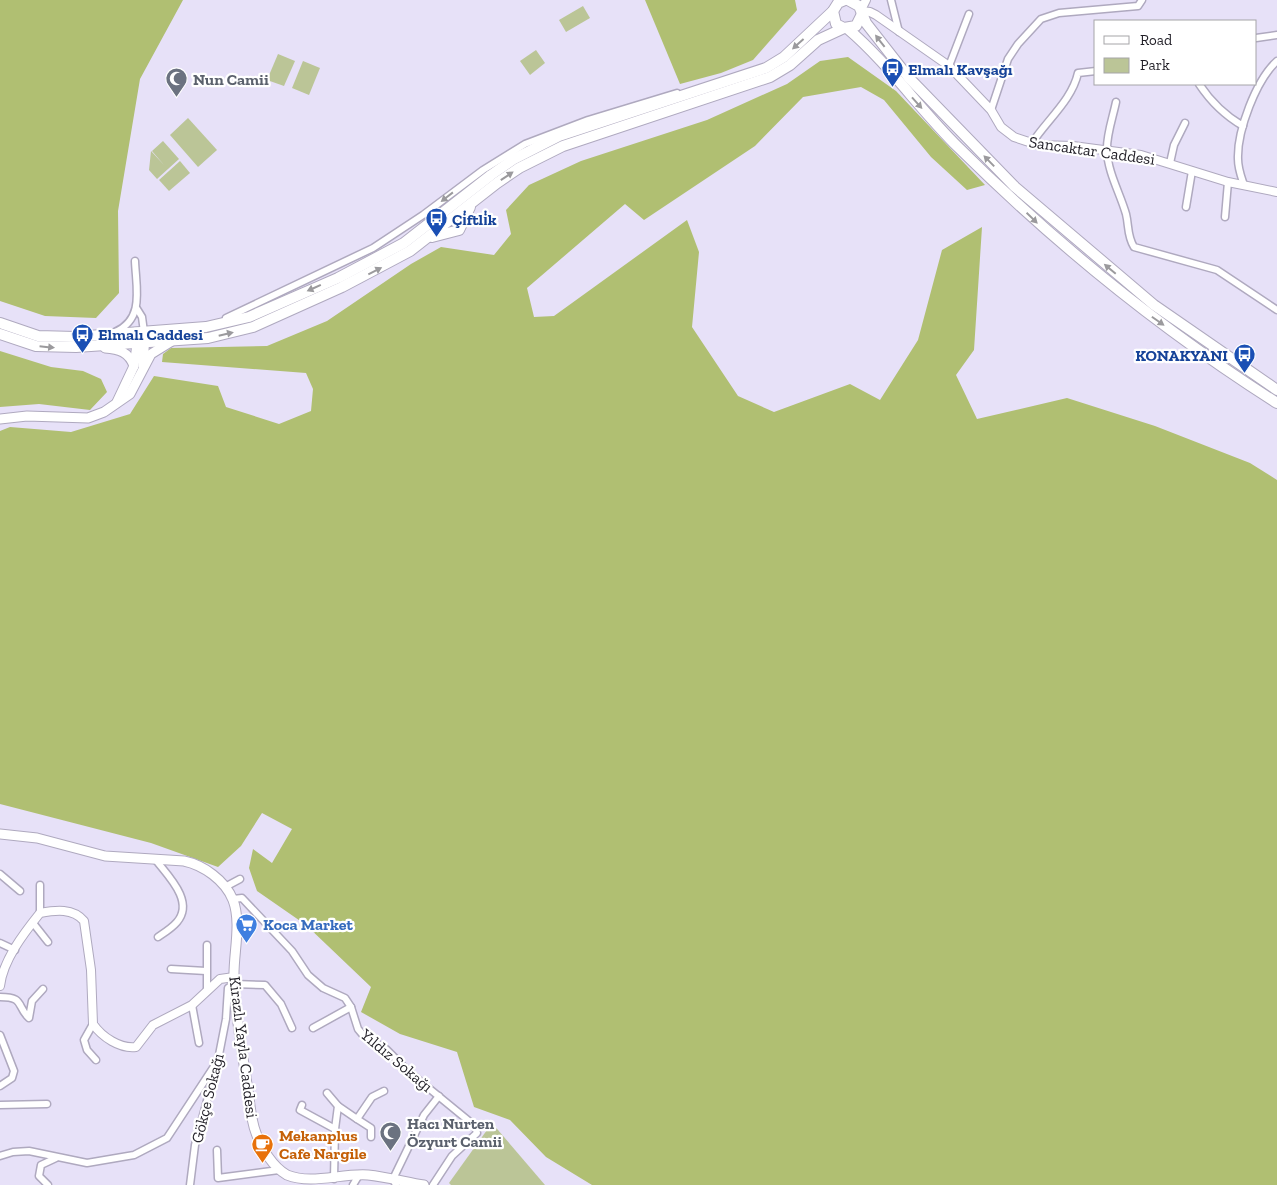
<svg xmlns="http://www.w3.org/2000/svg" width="1277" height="1185" viewBox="0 0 1277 1185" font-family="'Zilla Slab',serif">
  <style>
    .green { fill: #bbc597 }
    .forest { fill: #b0bf72 }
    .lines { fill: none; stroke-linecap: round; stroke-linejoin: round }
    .minor-casing { stroke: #afa9bf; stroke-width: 9 }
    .tertiary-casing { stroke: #afa9bf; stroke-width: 10 }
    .secondary-casing { stroke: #afa9bf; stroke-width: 11 }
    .trunk-casing { stroke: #afa9bf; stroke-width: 12 }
    .minor { stroke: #fff; stroke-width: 6 }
    .tertiary { stroke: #fff; stroke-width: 8 }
    .secondary { stroke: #fff; stroke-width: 9 }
    .trunk { stroke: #fff; stroke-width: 10 }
    .oneway { fill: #9b9a9d }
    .labels { text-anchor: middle; stroke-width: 4.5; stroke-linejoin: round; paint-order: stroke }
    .transit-label { font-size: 16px; font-weight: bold; fill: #164399; stroke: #fff; text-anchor: start }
    .worship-label { font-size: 16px; font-weight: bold; fill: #5b616d; stroke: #fff; text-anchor: start }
    .street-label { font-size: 16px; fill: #201e26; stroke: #fff }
    .shop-label { font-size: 16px; font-weight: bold; fill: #366cbe; stroke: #fff; text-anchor: start }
    .food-label { font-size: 16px; font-weight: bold; fill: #c56008; stroke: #fff; text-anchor: start }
  </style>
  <rect width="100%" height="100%" fill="#e7e1f8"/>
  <g class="green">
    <polygon points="583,6 590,18 566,32 559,20"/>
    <polygon points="536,50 545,63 530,75 520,61"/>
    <polygon points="278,54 295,61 284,86 267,80"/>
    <polygon points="303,61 320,68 309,95 292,88"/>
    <polygon points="188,118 217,150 198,167 170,135"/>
    <polygon points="163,141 179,159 157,179 149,170 151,151 164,165 152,151"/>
    <polygon points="180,161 190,173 169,191 159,180"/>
    <polygon points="492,1123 545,1185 451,1185 449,1183"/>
  </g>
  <g class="forest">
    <polygon points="0,0 183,0 140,79 118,211 119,293 96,318 45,316 0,301"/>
    <polygon points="645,0 795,0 797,10 753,60 721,73 680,84"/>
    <polygon points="848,57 896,91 985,185 967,190 931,157 884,100 861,87 803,97 755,146 644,220 625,204 527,288 534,317 554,316 687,220 699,252 692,327 738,396 774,412 850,384 880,400 918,340 942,250 982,227 974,350 956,375 977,419 1067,398 1155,426 1250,463 1277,480 1277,1185 592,1185 546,1157 510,1120 474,1107 457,1052 400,1034 361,1012 371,987 306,925 257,891 249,868 253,849 272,863 292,829 262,813 241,846 218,867 151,843 0,804 0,431 10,427 71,432 130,414 154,376 218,386 226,407 279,424 311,411 313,389 306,373 162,362 163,354 171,348 267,346 327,321 411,264 441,247 494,255 511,234 506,210 529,185 581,161 707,120 787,84 820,61"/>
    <polygon points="0,351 51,367 83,371 101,379 107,392 90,410 39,404 0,407"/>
  </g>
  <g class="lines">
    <defs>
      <g id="minor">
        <polyline points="891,0 899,32"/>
        <polyline points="1256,38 1277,35"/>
        <polyline points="949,66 969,14"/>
        <path d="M1199 84C1211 102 1224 115 1243 126"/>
        <path d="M1116 102C1113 117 1106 136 1107 151 1108 173 1120 193 1126 214 1129 226 1127 236 1134 247L1217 270 1277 310"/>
        <polyline points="991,110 1008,59 1018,44 1041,19 1059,13 1138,6 1142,0"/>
        <path d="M1032 143C1047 120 1072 100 1078 73L1096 71"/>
        <polyline points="1170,163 1174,145 1185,123"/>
        <path d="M1244 185C1241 176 1238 169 1238 159 1237 131 1256 80 1277 61"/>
        <polyline points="1186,207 1192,171"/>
        <polyline points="1225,217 1228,182"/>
        <polyline points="137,309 142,317 144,332 146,331"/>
        <polyline points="226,318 373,248 423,215 483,170 525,144 588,120 677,93"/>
        <path d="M115 332C145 319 136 288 135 261"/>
        <path d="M155 859C167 875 195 901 177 922 172 928 164 933 158 937"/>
        <polyline points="0,874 20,891"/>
        <polyline points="40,885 40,913"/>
        <polyline points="225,887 240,879"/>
        <polyline points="233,899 242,898 292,951 308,975 323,988 345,998 351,1007 358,1029 363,1035 386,1049 409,1072 475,1126 477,1133 452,1156 433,1185"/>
        <polyline points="33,923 48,942"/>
        <polyline points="0,943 15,950"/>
        <polyline points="207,945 207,991"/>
        <polyline points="171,969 206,971"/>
        <path d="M0 997C25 997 16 1006 29 1018L32 1001 43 989"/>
        <polyline points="192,1005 199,1043"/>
        <polyline points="93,1024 84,1040 87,1050 96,1060"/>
        <polyline points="313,1028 351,1007"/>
        <polyline points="0,1035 14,1071 12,1078 0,1086"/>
        <polyline points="327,1093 338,1106 335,1129 334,1179"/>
        <polyline points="0,1105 47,1104"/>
        <polyline points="302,1105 300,1110 335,1129"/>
        <polyline points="338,1106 357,1119 372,1097 384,1091"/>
        <polyline points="357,1119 371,1128 371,1137"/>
        <polyline points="217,1150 218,1178 279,1170"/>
        <polyline points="0,1156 13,1152 29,1151 87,1163 134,1155 167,1138 215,1065"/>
        <polyline points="48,1185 39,1176 41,1165 56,1158"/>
        <polyline points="190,1185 195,1145 218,1060 226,1019 228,988 234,984 265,985 281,1004 292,1028"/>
        <polyline points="353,1185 359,1175"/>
        <polyline points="396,1185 393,1179 424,1115 439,1096"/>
      </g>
      <g id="tertiary">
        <polyline points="861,10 866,0"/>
        <polyline points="861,11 870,12 876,15 949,66 991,110 1001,127 1014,137 1038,145 1073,146 1141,155 1228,182 1277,192"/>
        <path d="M0 986C3 960 24 933 40 913 56 910 73 908 84 921L91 970 93 1024C102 1037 120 1049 136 1047L153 1025 192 1005 220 979 234 977"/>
      </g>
      <g id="secondary">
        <path d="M105 348C119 349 129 352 134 366"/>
        <polyline points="143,365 145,335"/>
        <polyline points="117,402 134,366 138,337"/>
        <polyline points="0,419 27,416 88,418 104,412 130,394 151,354 172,341"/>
        <path d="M0 834 37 838 105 856 184 861C203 865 225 880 233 900 242 924 233 954 234 979 235 1014 242 1050 247 1084 250 1100 250 1118 256 1133 261 1148 273 1167 287 1175 312 1185 341 1173 368 1175 387 1177 406 1182 424 1185"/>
      </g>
      <g id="trunk">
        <polyline points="848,0 859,6 866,23 909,78 1015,187 1154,305 1277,390"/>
        <polyline points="833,11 836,24 844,28 856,26 862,14"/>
        <path d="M848 29C889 64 920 110 959 148 1056 244 1162 330 1277 403"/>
        <polyline points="432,237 459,230 470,207"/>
        <polyline points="0,323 38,336 75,337 206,327 249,317 338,278 404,243 491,175 514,159 559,136 766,68 784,57 833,11 838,3 845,0"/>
        <polyline points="0,334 36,346 76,347 208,338 253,327 342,287 410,251 497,183 519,168 563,146 770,77 790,65 818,40 844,28"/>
      </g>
    </defs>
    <use href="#minor" class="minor-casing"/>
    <use href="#tertiary" class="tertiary-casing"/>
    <use href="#secondary" class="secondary-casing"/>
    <use href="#trunk" class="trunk-casing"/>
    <use href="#minor" class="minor"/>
    <use href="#tertiary" class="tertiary"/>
    <use href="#secondary" class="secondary"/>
    <use href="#trunk" class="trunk"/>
  </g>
  <defs><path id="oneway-solid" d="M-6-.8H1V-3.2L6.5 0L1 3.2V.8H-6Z" transform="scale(1.25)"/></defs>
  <g class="oneway">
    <use href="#oneway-solid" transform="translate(880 41) rotate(-128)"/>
    <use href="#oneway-solid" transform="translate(798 44) rotate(138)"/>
    <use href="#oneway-solid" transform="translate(917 103) rotate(48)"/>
    <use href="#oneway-solid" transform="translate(989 161) rotate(-134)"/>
    <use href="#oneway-solid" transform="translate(507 176) rotate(-34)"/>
    <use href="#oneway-solid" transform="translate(447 197) rotate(142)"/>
    <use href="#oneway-solid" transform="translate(1032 218) rotate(44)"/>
    <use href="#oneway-solid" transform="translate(1110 269) rotate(-140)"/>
    <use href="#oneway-solid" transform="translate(375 271) rotate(-27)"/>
    <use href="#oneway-solid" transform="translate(314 288) rotate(156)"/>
    <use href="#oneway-solid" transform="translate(1158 321) rotate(35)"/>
    <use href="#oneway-solid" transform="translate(226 334) rotate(-13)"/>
    <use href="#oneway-solid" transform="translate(47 347) rotate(6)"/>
  </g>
  <defs>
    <symbol id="bus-pin" viewBox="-11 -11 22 30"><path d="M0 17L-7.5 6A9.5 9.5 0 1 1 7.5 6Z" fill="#1a4fb4" stroke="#fff"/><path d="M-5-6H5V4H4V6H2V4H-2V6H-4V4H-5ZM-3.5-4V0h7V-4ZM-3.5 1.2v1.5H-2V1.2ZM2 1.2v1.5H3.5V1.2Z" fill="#fff"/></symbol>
    <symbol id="mosque-pin" viewBox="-11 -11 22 30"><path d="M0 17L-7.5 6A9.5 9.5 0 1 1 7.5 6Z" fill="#6b7280" stroke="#fff"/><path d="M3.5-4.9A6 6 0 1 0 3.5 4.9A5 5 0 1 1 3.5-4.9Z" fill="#fff"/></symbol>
    <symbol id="supermarket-pin" viewBox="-11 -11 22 30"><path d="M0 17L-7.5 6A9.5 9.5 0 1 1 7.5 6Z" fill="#3f7fe0" stroke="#fff"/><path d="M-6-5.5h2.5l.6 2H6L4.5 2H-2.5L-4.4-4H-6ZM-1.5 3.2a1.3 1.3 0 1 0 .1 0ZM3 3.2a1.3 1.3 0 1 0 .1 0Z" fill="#fff"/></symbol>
    <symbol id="cafe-pin" viewBox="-11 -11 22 30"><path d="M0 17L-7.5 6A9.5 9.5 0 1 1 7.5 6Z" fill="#e8710a" stroke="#fff"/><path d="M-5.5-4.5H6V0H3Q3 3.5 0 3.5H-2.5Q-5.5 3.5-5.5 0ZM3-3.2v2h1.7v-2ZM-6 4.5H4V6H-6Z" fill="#fff"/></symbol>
  </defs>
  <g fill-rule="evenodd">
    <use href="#bus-pin" x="880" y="56" width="25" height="34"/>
    <use href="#mosque-pin" x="164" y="66" width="25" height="34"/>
    <use href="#bus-pin" x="424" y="206" width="25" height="34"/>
    <use href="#bus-pin" x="70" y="322" width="25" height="34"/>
    <use href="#bus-pin" x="1232" y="342" width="25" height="34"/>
    <use href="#supermarket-pin" x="234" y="912" width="25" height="34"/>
    <use href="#mosque-pin" x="378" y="1120" width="25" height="34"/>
    <use href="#cafe-pin" x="250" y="1132" width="25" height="34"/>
  </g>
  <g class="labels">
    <g class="transit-label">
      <text x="908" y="75">Elmalı Kavşağı</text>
      <text x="452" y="225">Çi̇ftli̇k</text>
      <text x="98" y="340">Elmalı Caddesi</text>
      <text x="1228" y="361" text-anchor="end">KONAKYANI</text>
    </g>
    <g class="worship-label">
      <text x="193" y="85">Nun Camii</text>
      <text x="407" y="1129">Hacı Nurten<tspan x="407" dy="18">Özyurt Camii</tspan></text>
    </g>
    <g class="street-label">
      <text transform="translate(1092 150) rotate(8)" y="6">Sancaktar Caddesi</text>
      <text transform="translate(244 1047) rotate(83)" y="6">Kirazlı Yayla Caddesi</text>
      <text transform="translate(397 1060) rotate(40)" y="6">Yıldız Sokağı</text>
      <text transform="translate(207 1098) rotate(-76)" y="6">Gökçe Sokağı</text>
    </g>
    <g class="shop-label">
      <text x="263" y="930">Koca Market</text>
    </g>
    <g class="food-label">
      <text x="279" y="1141">Mekanplus<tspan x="279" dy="18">Cafe Nargile</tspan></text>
    </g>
  </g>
  <rect x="1094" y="20" width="162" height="65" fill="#ffffff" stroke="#a6a5a8"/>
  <rect x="1104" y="36" width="25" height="8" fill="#ffffff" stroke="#a6a5a8"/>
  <text x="1140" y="45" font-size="15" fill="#201e26">Road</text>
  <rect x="1104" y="58" width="25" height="15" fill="#bbc597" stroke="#a6a5a8"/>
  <text x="1140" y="70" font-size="15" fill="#201e26">Park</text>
</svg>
